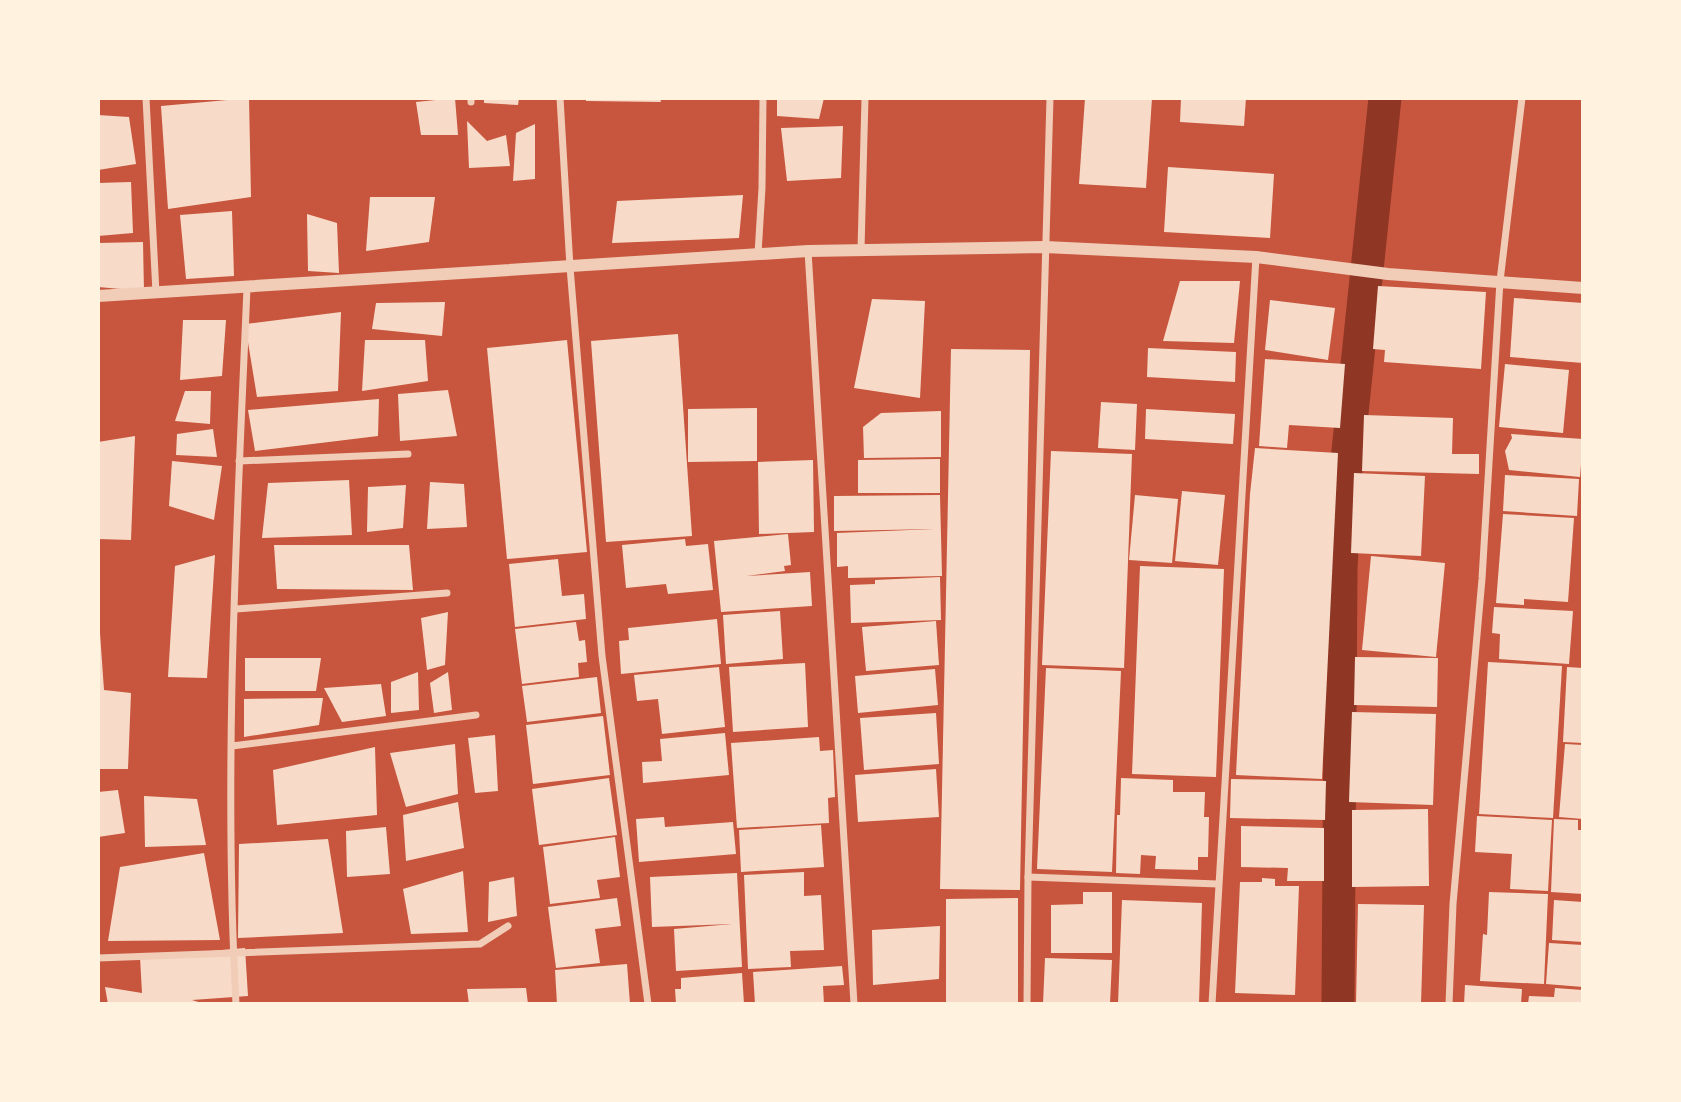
<svg xmlns="http://www.w3.org/2000/svg" width="1681" height="1102" viewBox="0 0 1681 1102" font-family="'Noto Sans',sans-serif">
  <style>
    .lines { fill: none; stroke-linecap: round; stroke-linejoin: round }
    .canal { stroke: #8f3625; stroke-width: 33 }
    .building { fill: #f7dbc8 }
    .minor { stroke: #f1ccb7; stroke-width: 7 }
    .tertiary { stroke: #f1ccb7; stroke-width: 12 }
  </style>
  <rect width="100%" height="100%" fill="#c8553d"/>
  <g class="lines">
    <polyline class="canal" points="1338,1004 1341,569 1346,470 1385,98"/>
  </g>
  <g class="building">
    <polygon points="249,98 251,197 168,209 161,106"/>
    <polygon points="455,98 458,135 421,135 416,102"/>
    <polygon points="484,98 519,98 518,105 484,103"/>
    <polygon points="586,98 660,98 661,102 586,101"/>
    <polygon points="777,98 824,98 819,119 777,116"/>
    <polygon points="1085,98 1152,98 1146,188 1079,184"/>
    <polygon points="1181,98 1246,98 1244,126 1180,122"/>
    <polygon points="98,115 129,117 136,164 98,170"/>
    <polygon points="467,121 487,141 506,135 510,166 469,168"/>
    <polygon points="535,124 535,179 513,181 516,133"/>
    <polygon points="843,126 841,178 787,181 781,128"/>
    <polygon points="1168,167 1274,174 1270,238 1164,232"/>
    <polygon points="131,182 133,233 98,236 98,183"/>
    <polygon points="743,195 739,238 612,243 617,201"/>
    <polygon points="370,197 435,197 429,242 366,251"/>
    <polygon points="232,211 234,276 186,279 180,215"/>
    <polygon points="307,214 337,223 339,273 308,271"/>
    <polygon points="143,242 144,291 98,287 98,243"/>
    <polygon points="1180,281 1240,281 1234,343 1163,341"/>
    <polygon points="1378,286 1486,292 1481,369 1384,362 1385,350 1373,349"/>
    <polygon points="1514,298 1583,303 1583,363 1510,357"/>
    <polygon points="872,299 925,301 920,398 854,388"/>
    <polygon points="1270,300 1335,308 1328,360 1265,350"/>
    <polygon points="445,302 442,336 372,329 376,303"/>
    <polygon points="341,312 338,391 257,397 245,324"/>
    <polygon points="183,320 226,320 222,376 180,380"/>
    <polygon points="678,334 692,536 606,542 591,341"/>
    <polygon points="365,340 425,340 428,381 362,391"/>
    <polygon points="567,340 587,552 507,559 487,348"/>
    <polygon points="1148,348 1236,352 1235,382 1147,377"/>
    <polygon points="951,349 1030,350 1020,890 940,889"/>
    <polygon points="1265,359 1345,364 1340,428 1289,425 1287,448 1259,446"/>
    <polygon points="1505,364 1569,370 1563,433 1499,427"/>
    <polygon points="448,390 457,436 400,441 398,394"/>
    <polygon points="185,391 211,391 210,424 175,421"/>
    <polygon points="379,399 378,436 255,451 248,410"/>
    <polygon points="1101,402 1137,404 1135,450 1098,448"/>
    <polygon points="757,408 757,461 688,462 688,409"/>
    <polygon points="1146,409 1235,414 1233,444 1145,439"/>
    <polygon points="941,411 941,457 864,458 863,427 881,413"/>
    <polygon points="1364,415 1453,418 1452,454 1479,454 1479,474 1362,471"/>
    <polygon points="213,429 217,457 176,455 177,434"/>
    <polygon points="1511,434 1583,439 1580,477 1509,470 1505,451 1512,438"/>
    <polygon points="135,436 131,540 98,539 98,442"/>
    <polygon points="1255,448 1338,453 1322,779 1236,775 1250,494"/>
    <polygon points="1051,451 1132,454 1124,668 1042,665"/>
    <polygon points="940,459 940,493 858,493 858,460"/>
    <polygon points="813,460 814,532 759,534 758,462"/>
    <polygon points="172,461 222,466 214,520 169,506"/>
    <polygon points="1354,473 1425,476 1421,556 1351,553"/>
    <polygon points="1505,475 1579,479 1577,516 1503,511"/>
    <polygon points="349,480 352,535 262,538 268,483"/>
    <polygon points="430,482 464,484 467,527 427,529"/>
    <polygon points="406,485 403,528 367,532 368,487"/>
    <polygon points="1182,491 1225,495 1218,565 1175,561"/>
    <polygon points="940,495 942,576 848,578 848,566 837,567 837,533 934,529 834,531 834,496"/>
    <polygon points="1135,495 1178,499 1172,563 1129,560"/>
    <polygon points="1503,514 1574,518 1568,602 1524,599 1524,605 1496,603"/>
    <polygon points="788,534 791,565 784,566 785,571 746,576 810,572 812,606 721,612 714,541"/>
    <polygon points="685,539 686,546 708,544 713,590 668,594 666,584 626,588 622,545"/>
    <polygon points="274,545 409,545 413,590 277,589"/>
    <polygon points="215,555 207,678 168,677 175,566"/>
    <polygon points="1371,556 1445,563 1436,657 1362,650"/>
    <polygon points="558,559 562,596 584,594 586,619 515,627 509,564"/>
    <polygon points="1140,566 1224,569 1216,777 1132,774"/>
    <polygon points="940,577 941,620 851,623 850,585 875,584 875,580"/>
    <polygon points="1494,607 1573,611 1569,664 1499,659 1500,634 1492,633"/>
    <polygon points="780,611 783,659 726,664 723,615"/>
    <polygon points="448,612 445,665 427,670 421,618"/>
    <polygon points="717,619 721,664 621,674 619,641 629,640 628,628"/>
    <polygon points="936,621 939,665 866,671 862,627"/>
    <polygon points="576,622 579,641 585,640 587,662 578,663 579,677 522,684 515,629"/>
    <polygon points="98,633 100,633 104,690 131,693 128,769 98,769"/>
    <polygon points="1355,657 1438,658 1437,707 1354,705"/>
    <polygon points="245,658 321,658 316,691 245,691"/>
    <polygon points="1488,662 1562,666 1553,818 1479,814"/>
    <polygon points="805,663 808,727 733,732 729,667"/>
    <polygon points="719,667 725,727 662,734 658,699 637,701 634,675"/>
    <polygon points="1567,667 1583,668 1583,743 1563,742"/>
    <polygon points="1046,668 1121,671 1112,872 1037,869"/>
    <polygon points="935,669 938,705 858,713 855,676"/>
    <polygon points="418,672 419,710 391,713 391,682"/>
    <polygon points="448,672 452,710 434,713 430,683"/>
    <polygon points="597,677 601,713 527,722 522,686"/>
    <polygon points="381,684 386,716 342,722 324,688"/>
    <polygon points="323,698 319,725 244,737 244,699"/>
    <polygon points="1352,712 1436,714 1433,805 1349,802"/>
    <polygon points="936,713 939,764 864,770 860,718"/>
    <polygon points="603,716 610,775 533,784 526,725"/>
    <polygon points="725,733 729,775 643,783 642,762 662,761 660,739"/>
    <polygon points="495,735 498,791 475,793 468,738"/>
    <polygon points="819,737 820,751 833,750 835,797 828,798 829,823 737,828 731,743"/>
    <polygon points="455,744 458,794 406,807 390,753"/>
    <polygon points="1565,744 1583,745 1583,819 1559,817"/>
    <polygon points="375,747 377,815 277,825 273,770"/>
    <polygon points="936,769 939,817 858,822 855,775"/>
    <polygon points="609,778 617,835 539,845 532,789"/>
    <polygon points="1121,778 1173,780 1173,792 1205,792 1204,817 1209,817 1208,857 1198,857 1198,870 1155,869 1156,856 1141,855 1140,874 1116,873 1117,815 1120,815"/>
    <polygon points="1231,779 1326,781 1325,820 1230,818"/>
    <polygon points="118,790 125,833 98,837 98,792"/>
    <polygon points="144,796 197,799 206,845 145,847"/>
    <polygon points="458,802 464,848 406,861 403,815"/>
    <polygon points="1428,809 1429,886 1352,887 1352,810"/>
    <polygon points="1477,816 1552,820 1548,891 1510,889 1512,854 1475,852"/>
    <polygon points="664,817 665,827 733,822 736,854 639,862 636,819"/>
    <polygon points="1554,819 1578,820 1578,830 1583,830 1583,894 1551,892"/>
    <polygon points="821,825 824,867 741,872 739,830"/>
    <polygon points="1241,826 1324,828 1324,881 1287,881 1288,868 1241,867"/>
    <polygon points="386,827 390,874 347,877 346,831"/>
    <polygon points="615,837 620,877 597,880 600,898 550,904 543,847"/>
    <polygon points="328,839 343,933 238,938 239,844"/>
    <polygon points="204,853 220,940 108,941 120,867"/>
    <polygon points="463,871 468,932 411,934 403,889"/>
    <polygon points="804,872 804,896 821,895 824,950 790,951 791,967 748,969 744,875"/>
    <polygon points="737,873 742,967 676,971 674,929 732,924 652,927 650,877"/>
    <polygon points="514,877 517,916 488,922 489,882"/>
    <polygon points="1262,878 1275,879 1275,886 1299,886 1295,995 1235,993 1240,882 1262,882"/>
    <polygon points="1083,892 1112,892 1112,953 1051,953 1051,905 1083,904"/>
    <polygon points="1489,892 1548,894 1544,984 1480,981 1483,934 1487,935"/>
    <polygon points="617,898 621,926 595,929 600,963 556,968 548,907"/>
    <polygon points="1018,898 1018,1004 946,1004 946,899"/>
    <polygon points="1122,900 1202,903 1199,1004 1118,1004"/>
    <polygon points="1554,900 1583,902 1583,942 1552,940"/>
    <polygon points="1358,904 1424,905 1421,1004 1356,1004"/>
    <polygon points="940,926 939,979 873,985 872,930"/>
    <polygon points="1549,943 1583,945 1583,987 1546,984"/>
    <polygon points="245,948 248,996 192,1000 205,1004 108,1004 105,987 142,993 140,957"/>
    <polygon points="1045,958 1112,960 1110,1004 1043,1004"/>
    <polygon points="627,964 630,1004 557,1004 555,970"/>
    <polygon points="842,966 844,985 823,986 824,1004 755,1004 753,972"/>
    <polygon points="742,973 744,1004 676,1004 675,989 681,989 681,978"/>
    <polygon points="1465,985 1522,989 1521,1004 1464,1004"/>
    <polygon points="526,988 528,1004 469,1004 467,989"/>
    <polygon points="1555,988 1583,990 1583,1004 1528,1004 1529,996 1554,997"/>
  </g>
  <g class="lines">
    <g class="minor">
      <polyline points="146,98 156,293"/>
      <polyline points="471,98 471,102"/>
      <polyline points="560,98 570,267 602,656 648,1004"/>
      <polyline points="861,249 865,98"/>
      <polyline points="808,251 854,1004"/>
      <polyline points="758,254 762,188 763,98"/>
      <polyline points="239,461 408,454"/>
      <polyline points="236,609 447,593"/>
      <polyline points="232,746 476,715"/>
      <polyline points="1028,877 1218,884"/>
      <polyline points="98,958 480,944 508,926"/>
      <path d="M236 1004C223 766 237 526 247 288"/>
      <polyline points="1027,1004 1028,877 1050,98"/>
      <polyline points="1212,1004 1256,257"/>
      <polyline points="1449,1004 1453,904 1482,579 1500,281 1522,98"/>
    </g>
    <polyline class="tertiary" points="98,296 808,251 1045,247 1256,257 1388,274 1583,288"/>
  </g>
  <rect width="1681" height="1102" fill="none" stroke="#fff3e0" stroke-width="200"/>
</svg>
